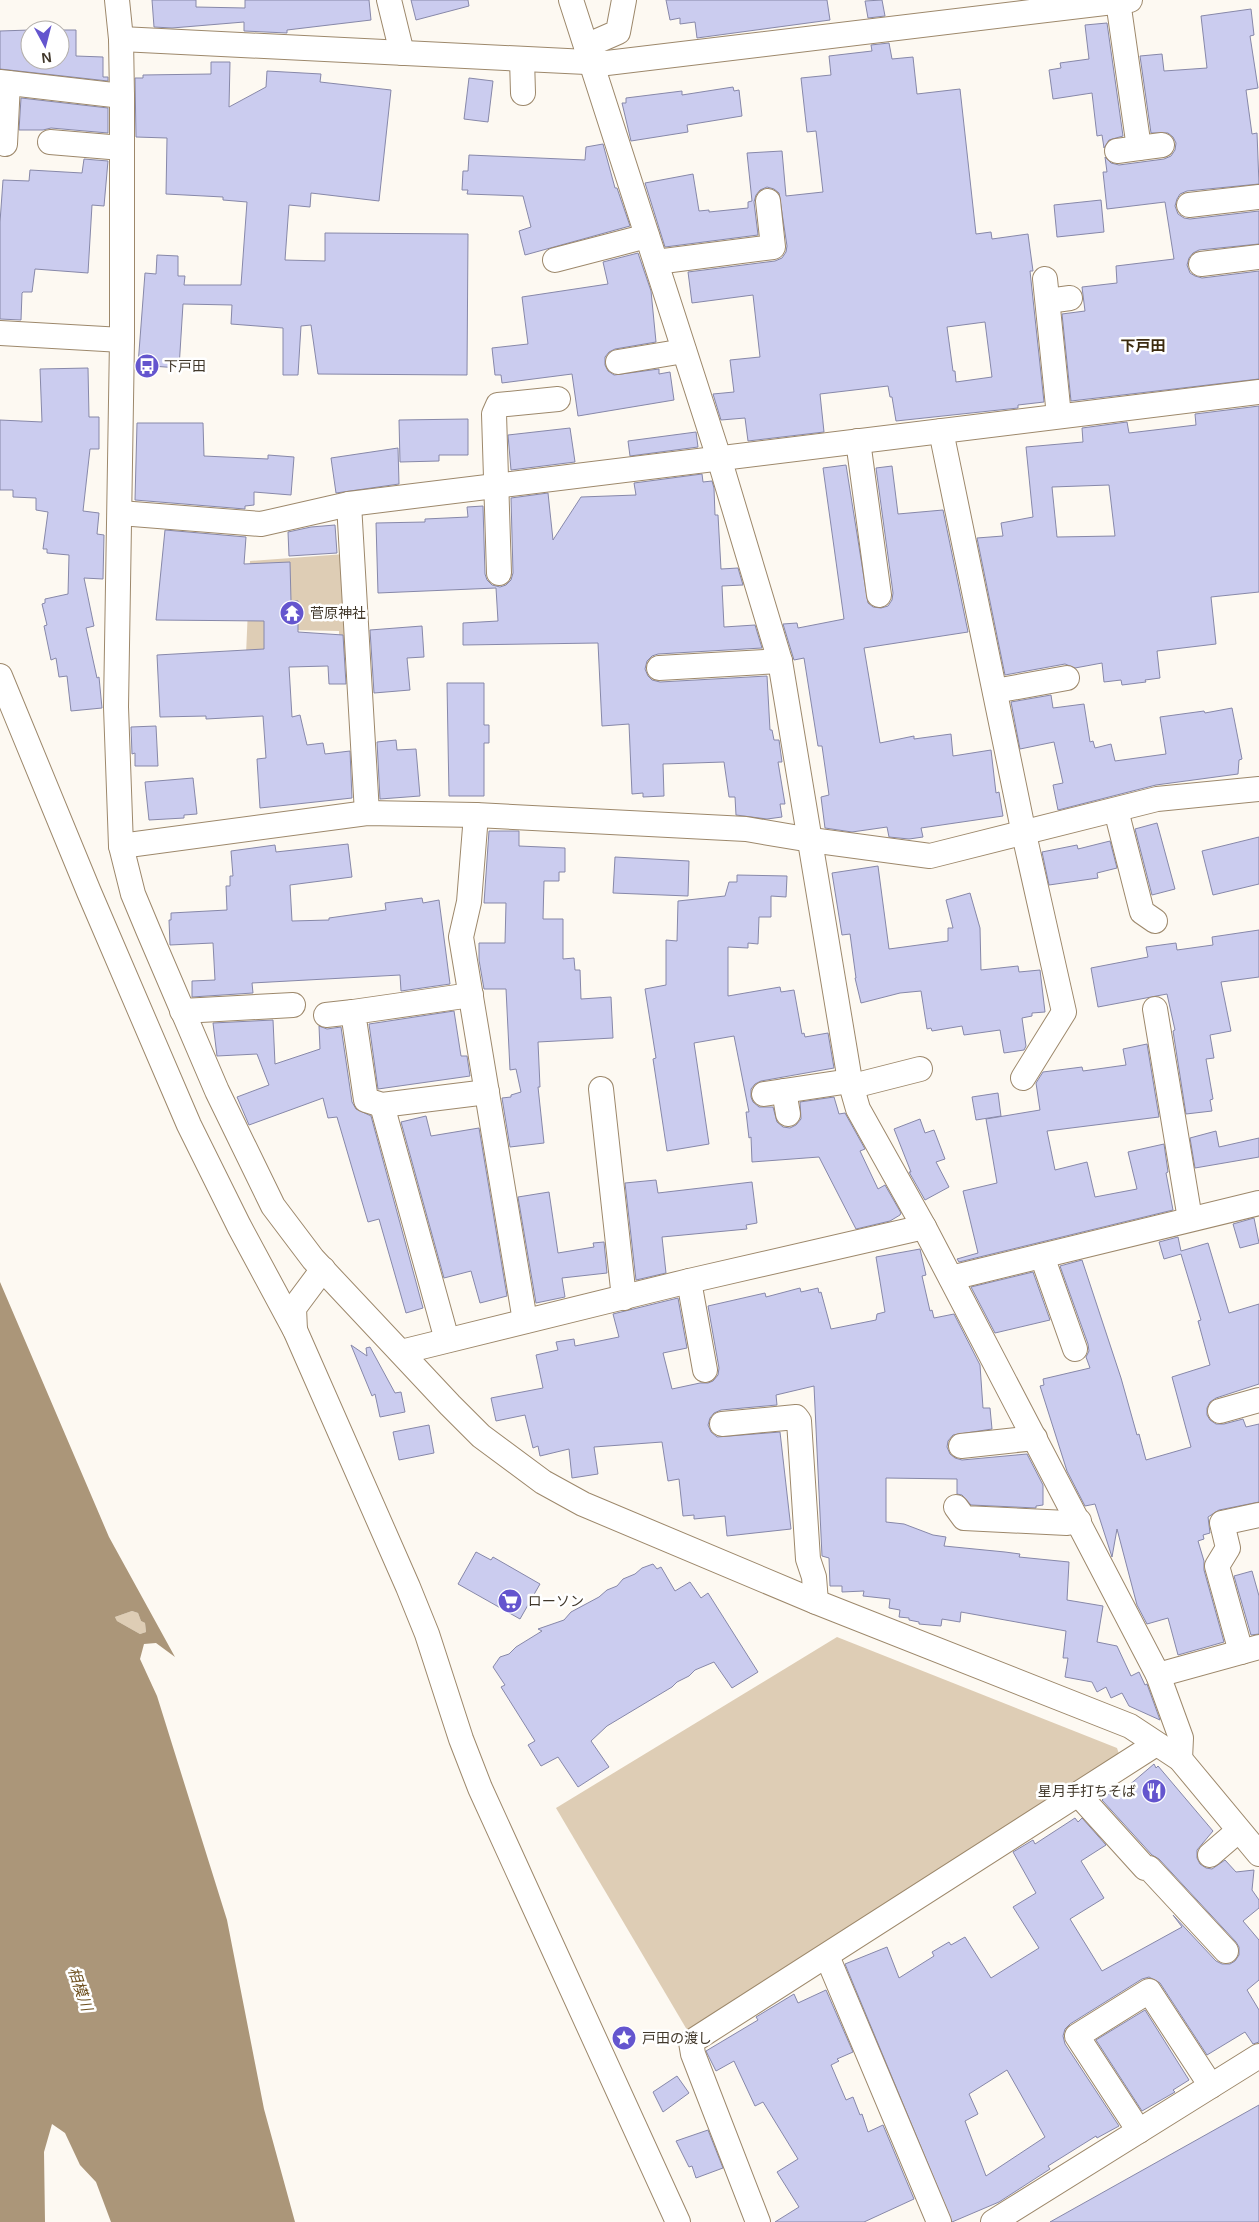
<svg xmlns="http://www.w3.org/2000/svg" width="1259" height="2222" viewBox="0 0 1259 2222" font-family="Helvetica,'Noto Sans JP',sans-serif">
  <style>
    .green { fill: #decdb5 }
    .water { fill: #ab9679; fill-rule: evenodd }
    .building { fill: #cbccef; stroke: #8788a9; fill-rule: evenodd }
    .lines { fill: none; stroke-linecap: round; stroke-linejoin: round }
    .minor-casing { stroke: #9d886b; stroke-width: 26 }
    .minor { stroke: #fff; stroke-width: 24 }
    .labels { text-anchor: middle; stroke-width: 5; stroke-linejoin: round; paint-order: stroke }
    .poi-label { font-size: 14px; fill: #40372a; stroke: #fff; text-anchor: start }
    .neighbourhood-label { font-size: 15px; font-weight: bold; fill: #3c2b0f; stroke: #fff }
    .water-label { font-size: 15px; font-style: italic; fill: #6e4f1d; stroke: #fff }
  </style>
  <rect width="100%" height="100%" fill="#fdf9f2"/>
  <g class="green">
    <polygon points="345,554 351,656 339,656 339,631 288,630 286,655 246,655 250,561"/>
    <polygon points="132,1611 138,1613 141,1621 145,1623 146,1632 140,1634 117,1621 115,1617"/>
    <polygon points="837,1637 1117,1748 1121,1760 693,2040 556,1808"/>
  </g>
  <path class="water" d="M0 1282 109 1537 175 1657 156 1643 144 1644 140 1659 157 1696 227 1920 264 2109 295 2222H111L96 2182 80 2165 65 2133 52 2124 44 2152 45 2222H0ZM132 1611 138 1613 141 1621 145 1623 146 1632 140 1634 117 1621 115 1617Z"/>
  <g class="building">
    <polygon points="152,0 196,0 196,7 245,8 245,0 369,0 371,20 287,30 287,33 244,31 244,22 172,28 154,27"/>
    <polygon points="411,0 468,0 469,6 416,20"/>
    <polygon points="666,0 827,0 830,20 697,38 695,22 680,24 680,18 670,20"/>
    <polygon points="882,0 885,16 868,18 865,1"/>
    <polygon points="1251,9 1254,35 1250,36 1258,88 1246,90 1252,134 1257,133 1259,184 1187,191 1180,194 1177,199 1175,206 1178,214 1184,218 1190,219 1259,211 1259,244 1199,250 1193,253 1189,258 1187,265 1190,273 1195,276 1202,278 1259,271 1259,379 1071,401 1062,314 1085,311 1082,287 1117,283 1116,266 1174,259 1165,202 1107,209 1103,172 1107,172 1105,157 1111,163 1119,165 1164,159 1171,156 1175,150 1176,143 1173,137 1168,133 1151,133 1140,56 1162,54 1164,71 1207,68 1201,16"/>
    <polygon points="1107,23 1123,136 1109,140 1104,148 1102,135 1097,136 1092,93 1053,99 1049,70 1061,68 1060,63 1089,59 1085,25"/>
    <polygon points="30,30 30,60 60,60 60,30 54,30 76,30 76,56 103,57 103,77 108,77 108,81 0,69 0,31"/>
    <path d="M889 43 892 59 913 57 917 94 960 89 976 234 991 232 992 239 1028 234 1033 271H1030L1044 402 1018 405V408L896 421 892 397H890L888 386 820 394 824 432 748 441 745 418 721 420 713 394 734 392 730 360 760 357 753 295 692 303 688 272 775 261 782 258 786 252 787 246 779 193 774 189 767 187 760 190 756 195 754 202 758 235 665 247 645 183 693 174 699 211 709 210V212L748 208V202L752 201 747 153 782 151 786 196 823 192 816 131 807 132 801 78 831 75 829 56 872 51 871 45ZM985 322 992 377 956 382 955 371H953L947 327Z"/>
    <polygon points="211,62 230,62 229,107 266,87 267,71 321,74 320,82 391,90 379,201 311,193 310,207 289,205 285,260 325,261 325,233 468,234 467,375 318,374 311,325 301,326 298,375 283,375 283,328 231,324 232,305 183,304 179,368 138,365 145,273 156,274 157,255 178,256 178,276 185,276 184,285 241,285 247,202 223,200 223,197 166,194 167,138 136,137 135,78 143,78 143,75 211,74"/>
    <polygon points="469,78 493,81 488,122 464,119"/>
    <polygon points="733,87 734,91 739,90 742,116 687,125 688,132 631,141 622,103 626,103 626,98 682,91 682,95"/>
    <polygon points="21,98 108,108 108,133 51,128 43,130 19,130"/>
    <polygon points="603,144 615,188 617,188 630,226 525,255 519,231 531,227 523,196 467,194 468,190 462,190 463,171 468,171 469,155 585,160 586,147"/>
    <polygon points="84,159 108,161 104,206 92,205 88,273 35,269 32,292 23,292 22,293 21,320 0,319 0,222 3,180 29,181 30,170 82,173"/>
    <polygon points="1101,200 1104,232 1057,237 1054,205"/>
    <polygon points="638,253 651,291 656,342 615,349 609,352 605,357 605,365 608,371 614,375 659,369 659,374 670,372 674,400 578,416 572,374 502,383 501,375 495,375 492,348 528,344 522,297 608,284 603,262"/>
    <polygon points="88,368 89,417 99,417 99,449 90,449 83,511 99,513 97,534 104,535 103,579 84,578 94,626 86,628 97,678 99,677 102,708 71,711 67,676 59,677 56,658 51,660 44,626 47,625 42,604 45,603 45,599 68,594 69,555 47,553 47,549 43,549 48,512 36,510 36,498 13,497 13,490 0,490 0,420 42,422 40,369"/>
    <path d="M1259 406V592L1211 597 1216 644 1157 651 1160 678 1145 680 1146 682 1122 685 1121 680 1104 682 1102 663 1075 668 1065 664 1005 675 977 538 1003 536 1001 523 1033 517 1026 447 1083 442 1082 428 1127 422 1129 433 1196 425 1195 414ZM1109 485 1115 536 1057 537 1052 487Z"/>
    <polygon points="468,419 468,455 439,455 439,461 400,462 399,420"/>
    <polygon points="137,423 203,423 204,456 268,459 268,455 294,457 291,495 254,492 254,505 245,506 245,509 135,500"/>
    <polygon points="570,428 575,462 511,470 508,435"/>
    <polygon points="696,432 698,447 630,456 628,441"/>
    <polygon points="398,448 399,484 336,493 331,458"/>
    <polygon points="846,465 868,603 873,607 881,608 888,606 892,600 893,593 876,468 892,466 898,514 943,510 968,632 864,648 880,743 914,736 914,739 951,734 953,756 991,750 996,793 999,792 1003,816 921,828 923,837 909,839 889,837 887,827 852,832 825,828 821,797 829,795 822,746 818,746 804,658 794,660 783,624 797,623 798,628 844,619 823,468"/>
    <polygon points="702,474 703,482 712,481 714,488 715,515 718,515 721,569 738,568 743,585 722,586 724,627 755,625 762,648 658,654 652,656 647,661 645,669 648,676 652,680 660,682 767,676 770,730 772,730 774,740 779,740 782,762 778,762 785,804 780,804 782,817 767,819 736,815 735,797 729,797 724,762 663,764 664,796 643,797 643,793 632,794 629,724 602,726 598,643 463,645 463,623 498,621 496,588 378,593 376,523 425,522 425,519 468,517 467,507 483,506 485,574 487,580 492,585 500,587 506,585 511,580 513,573 511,498 548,493 553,540 581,497 636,495 634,483"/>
    <polygon points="335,525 337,553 289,556 288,532 311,527"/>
    <polygon points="165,530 246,537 244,564 290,562 291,601 298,601 298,632 343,635 346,684 329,684 328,666 289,667 292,717 300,715 307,745 323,743 325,754 350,751 352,798 260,808 257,759 266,758 263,716 206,719 206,716 160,717 157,655 264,649 264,621 156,620"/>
    <polygon points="422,626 424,657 407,658 410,690 374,693 370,630"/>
    <polygon points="447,683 484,683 484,725 489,725 489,743 484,743 484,796 449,796"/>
    <polygon points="1051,695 1053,708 1084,704 1090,742 1093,741 1095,748 1111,744 1115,761 1166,754 1160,717 1204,711 1205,713 1232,708 1242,759 1239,760 1238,774 1156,785 1058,810 1053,785 1063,783 1054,742 1020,749 1011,702"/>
    <polygon points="156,726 158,766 135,766 135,753 132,754 131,727"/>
    <polygon points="396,740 397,750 416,749 420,796 380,799 377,742"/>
    <polygon points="193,778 197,814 184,815 184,818 149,820 145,782"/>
    <polygon points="1157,823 1175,889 1152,895 1135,829"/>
    <polygon points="489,831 519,831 519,846 565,848 565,872 559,872 559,881 544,881 543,919 563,919 563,959 574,958 575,970 580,970 581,999 611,997 613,1038 538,1042 540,1087 538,1087 544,1143 510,1147 502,1098 511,1097 511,1095 521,1092 516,1069 510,1070 506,989 484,989 479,960 479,943 505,943 506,903 484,903"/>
    <polygon points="1259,837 1259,884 1213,895 1202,851"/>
    <polygon points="1110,841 1117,868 1097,873 1098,878 1049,885 1042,852 1077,845 1078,849"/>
    <polygon points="348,844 352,877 290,885 292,921 329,920 329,918 386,910 385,903 422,898 423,903 439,900 450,984 401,991 400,975 252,983 253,993 192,997 192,981 215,980 213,943 170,945 169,920 171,920 171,913 227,910 226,886 230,886 230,876 233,876 231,851 275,845 276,852"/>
    <polygon points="615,857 689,861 688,896 613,893"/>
    <polygon points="878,866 889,949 948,941 948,928 953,928 946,900 970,893 980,928 981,970 1018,966 1019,972 1040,970 1045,1012 1032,1013 1032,1016 1022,1018 1026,1046 1024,1050 1004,1053 1000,1030 964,1035 962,1026 932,1031 931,1028 927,1029 921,991 900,993 861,1003 855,978 856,978 850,934 842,935 832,873"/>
    <polygon points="737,875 787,876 786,897 771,896 771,917 759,917 758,944 748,943 748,948 728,947 728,996 780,987 781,992 794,990 802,1034 804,1033 805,1037 828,1033 834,1068 761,1081 755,1084 751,1089 751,1097 753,1102 759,1107 773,1107 777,1122 783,1127 790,1128 796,1125 801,1119 800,1102 834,1097 839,1114 845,1113 865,1149 860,1151 878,1189 885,1185 901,1213 900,1215 890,1221 856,1229 819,1157 752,1162 751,1137 749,1138 746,1112 749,1112 734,1036 694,1043 709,1144 667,1151 653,1059 656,1058 645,989 666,985 666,940 677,941 678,901 725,896 729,882 737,882"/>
    <polygon points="1259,930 1259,977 1221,982 1231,1031 1210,1035 1214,1058 1206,1059 1213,1099 1210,1100 1212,1111 1186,1114 1173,1031 1175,1030 1167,994 1098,1007 1091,968 1148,957 1146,947 1176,943 1177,950 1213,945 1212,937"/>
    <polygon points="454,1011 461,1056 467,1056 470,1076 378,1089 369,1024"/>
    <polygon points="273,1020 275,1064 320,1049 319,1026 327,1029 341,1027 352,1102 356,1109 371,1116 423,1308 406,1313 379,1219 368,1222 337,1117 328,1118 323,1098 249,1125 237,1097 269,1085 257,1054 217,1056 213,1023"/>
    <polygon points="1147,1044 1159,1117 1047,1131 1055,1170 1087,1162 1095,1197 1137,1189 1128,1152 1164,1144 1168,1172 1166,1173 1173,1210 959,1262 957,1259 978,1253 963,1191 997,1183 986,1119 1040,1110 1036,1083 1043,1072 1082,1067 1083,1071 1126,1065 1123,1049"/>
    <polygon points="998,1093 1001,1116 976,1120 972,1097"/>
    <polygon points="426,1116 431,1136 479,1128 507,1296 480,1303 471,1271 444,1278 401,1122"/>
    <polygon points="920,1119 925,1133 934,1130 945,1159 936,1162 949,1187 925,1200 909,1172 911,1172 894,1129"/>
    <polygon points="1216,1131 1219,1147 1259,1138 1259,1157 1195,1168 1190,1138"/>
    <polygon points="656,1180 658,1193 752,1182 757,1223 746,1225 747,1229 662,1237 666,1273 636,1280 625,1183"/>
    <polygon points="549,1192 558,1253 594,1247 593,1243 604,1242 607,1273 562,1278 565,1297 536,1303 518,1197"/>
    <polygon points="1254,1218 1259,1243 1240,1248 1233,1224"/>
    <polygon points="1178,1237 1181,1251 1208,1243 1229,1313 1259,1304 1259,1384 1216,1398 1210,1402 1207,1408 1207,1415 1210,1420 1216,1424 1224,1424 1243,1419 1246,1427 1259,1424 1259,1502 1219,1510 1208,1517 1210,1533 1203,1535 1204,1539 1198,1541 1204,1561 1204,1570 1224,1642 1178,1655 1168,1618 1147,1624 1137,1605 1117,1529 1112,1557 1095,1504 1085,1506 1067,1471 1040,1386 1044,1385 1043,1379 1090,1368 1086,1357 1089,1351 1088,1344 1060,1266 1082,1260 1121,1378 1137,1435 1139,1434 1146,1460 1191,1447 1172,1377 1210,1365 1198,1321 1201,1320 1181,1254 1164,1259 1159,1242"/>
    <polygon points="920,1249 926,1275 922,1276 930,1311 932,1310 934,1318 954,1314 980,1365 983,1408 990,1408 992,1429 953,1435 948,1441 947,1447 950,1454 955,1458 962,1460 1027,1454 1043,1485 1043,1505 1036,1506 1036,1508 971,1505 962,1495 957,1494 957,1479 886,1478 886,1522 904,1524 933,1535 946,1537 944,1546 1005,1552 1020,1554 1019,1557 1069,1562 1067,1600 1103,1606 1097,1642 1117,1646 1131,1676 1139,1672 1145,1685 1147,1684 1160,1720 1129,1706 1122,1693 1111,1698 1106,1687 1097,1692 1092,1682 1065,1677 1068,1658 1063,1658 1066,1631 961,1612 960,1622 942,1619 941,1626 919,1624 919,1622 909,1620 909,1618 899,1617 900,1610 889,1608 890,1599 863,1596 864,1591 842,1592 842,1586 830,1586 829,1558 822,1556 814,1386 776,1395 777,1405 721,1410 714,1413 710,1418 708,1425 711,1432 717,1437 780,1432 791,1529 727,1536 725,1516 694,1519 694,1515 683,1516 679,1479 668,1481 662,1442 594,1447 598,1474 572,1478 569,1449 540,1456 538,1446 533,1448 525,1415 496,1421 491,1398 543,1388 536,1355 558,1350 556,1342 574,1339 575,1346 619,1337 613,1314 678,1298 687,1348 663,1353 672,1389 700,1383 708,1383 713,1381 718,1375 719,1368 708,1306 765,1293 766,1297 800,1288 801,1292 818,1288 819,1293 821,1292 831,1329 876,1320 877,1314 885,1312 876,1257"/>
    <polygon points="1033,1272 1050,1320 995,1333 971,1287"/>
    <polygon points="351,1345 367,1356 366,1348 370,1347 395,1393 401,1392 405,1412 380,1417 375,1394 372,1396"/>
    <polygon points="429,1425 434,1453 399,1460 393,1432"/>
    <polygon points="476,1552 491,1560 493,1557 540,1584 520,1619 458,1584"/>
    <polygon points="653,1564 657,1569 661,1567 675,1591 690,1582 701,1598 708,1593 758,1672 732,1688 714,1662 695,1670 689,1676 677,1682 672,1687 607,1726 591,1741 609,1767 578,1787 558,1757 541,1766 528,1745 535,1741 501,1687 505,1685 493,1667 500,1657 509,1654 516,1647 542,1631 538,1629 564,1620 571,1612 599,1597 607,1590 617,1586 623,1579 635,1574 642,1568"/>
    <polygon points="1252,1571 1259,1596 1259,1634 1251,1635 1234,1576"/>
    <path d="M1154 1764 1156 1768 1158 1766 1213 1831 1197 1850V1858L1200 1864 1206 1868 1212 1869 1225 1860 1236 1872 1254 1870 1252 1890 1259 1900V1908L1243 1921 1259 1940V1980L1247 1990 1259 2010V2042L1253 2044 1245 2032 1207 2055 1160 1983 1149 1977 1142 1979 1070 2024 1065 2029 1063 2036 1065 2044 1119 2126 1097 2138 1096 2136 1048 2166 1050 2169 999 2202 952 2222 845 1964 887 1947 899 1978 934 1956 932 1952 949 1942 951 1945 965 1937 991 1978 1039 1948 1013 1907 1036 1893 1013 1852 1033 1840 1035 1844 1075 1818 1078 1822 1082 1818 1106 1845 1081 1861 1104 1898 1070 1919 1102 1971 1182 1927 1173 1915 1216 1961 1222 1964H1230L1235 1961 1239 1955V1947L1236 1942 1159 1859 1152 1855 1102 1800 1116 1787 1121 1792ZM1007 2070 1045 2137 986 2176 965 2121 978 2114 969 2094Z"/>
    <polygon points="826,1990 853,2052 837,2059 839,2061 831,2065 846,2100 853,2097 860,2115 862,2114 868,2132 883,2125 914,2199 864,2222 775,2222 799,2207 777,2172 798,2159 763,2102 755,2106 734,2061 716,2071 706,2051 758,2020 756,2017 794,1994 798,2003"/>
    <polygon points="1145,2010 1189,2080 1173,2090 1175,2092 1142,2111 1096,2040"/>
    <polygon points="677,2076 689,2093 663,2112 653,2092"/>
    <polygon points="1259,2105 1259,2222 1050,2222"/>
    <polygon points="708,2130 723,2168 696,2178 692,2166 689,2167 676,2141"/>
  </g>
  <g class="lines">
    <defs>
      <g id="minor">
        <polyline points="117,0 121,39 122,96 122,340 116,707 121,846 133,894 148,930 217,1091 273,1206 313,1259 450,1405 481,1436 543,1482 583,1504 816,1602 1130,1726 1180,1759 1259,1854"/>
        <polyline points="389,0 402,53"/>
        <polyline points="571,0 719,458 780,661 850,1081 858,1109 924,1227 1158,1675 1181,1738 1180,1759"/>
        <polyline points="1118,1 1139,148 1162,145"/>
        <polyline points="121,39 607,63 1130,0"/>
        <polyline points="586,46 618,32 624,0"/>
        <polyline points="522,59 523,93"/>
        <polyline points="0,82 122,96"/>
        <polyline points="50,142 122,148"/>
        <polyline points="5,144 8,83"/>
        <polyline points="1117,151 1139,148"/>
        <polyline points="1189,205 1259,197"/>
        <polyline points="555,260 647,236"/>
        <polyline points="656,262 773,247 768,201"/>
        <polyline points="1201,264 1259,257"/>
        <polyline points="1045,279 1059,416"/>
        <polyline points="1048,301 1070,298"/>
        <polyline points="0,333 122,340"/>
        <polyline points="618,362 684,351"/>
        <polyline points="941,431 1024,834 1064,1012 1023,1078"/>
        <polyline points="858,441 879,595"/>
        <polyline points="349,504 367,813"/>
        <polyline points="120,513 261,524 349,504 1259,392"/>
        <polyline points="499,573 494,414 498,405 558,399"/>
        <polyline points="659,668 780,661"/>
        <polyline points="0,676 89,892 189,1125 239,1226 295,1330 408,1587 427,1634 461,1739 480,1788 678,2222"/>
        <polyline points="995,691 1067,678"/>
        <polyline points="1116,810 1142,912 1155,921"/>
        <polyline points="476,815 469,902 461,937 525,1321"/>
        <polyline points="121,846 367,813 476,815 746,829 811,840 930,856 1157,799 1259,789"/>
        <polyline points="471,995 353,1012 366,1100 382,1105 487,1092"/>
        <polyline points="1155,1009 1190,1219"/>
        <polyline points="182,1011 293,1005"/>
        <polyline points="326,1015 353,1012"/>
        <polyline points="853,1086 920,1069"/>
        <polyline points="601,1089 624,1298"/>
        <polyline points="784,1091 788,1114"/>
        <polyline points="764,1094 850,1081"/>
        <polyline points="382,1105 447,1340"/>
        <polyline points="1042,1256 1075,1349"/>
        <polyline points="951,1278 1259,1203"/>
        <polyline points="689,1281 705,1370"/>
        <polyline points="295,1330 294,1308 323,1269"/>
        <polyline points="401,1352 689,1281 924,1227"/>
        <polyline points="1220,1411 1259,1400"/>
        <polyline points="722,1424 796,1417 799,1421 808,1559 814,1577 816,1602"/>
        <polyline points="961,1446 1035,1438"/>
        <polyline points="956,1507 964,1518 1067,1523 1079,1521"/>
        <polyline points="1241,1652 1217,1566 1228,1548 1222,1523 1259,1515"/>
        <polyline points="1158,1675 1259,1647"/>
        <polyline points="1078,1794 1145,1868 1149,1868 1226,1951"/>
        <polyline points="1210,1855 1238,1831"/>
        <polyline points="827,1956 939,2222"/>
        <polyline points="1139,2131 1077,2036 1149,1991 1211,2086"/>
        <polyline points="758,2222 693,2054 691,2042 1156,1744"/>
        <polyline points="993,2222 1259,2056"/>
      </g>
    </defs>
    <use href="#minor" class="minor-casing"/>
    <use href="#minor" class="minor"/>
  </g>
  <defs>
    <symbol id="bus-disc" viewBox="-11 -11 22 22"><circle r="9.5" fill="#6455ce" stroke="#fff"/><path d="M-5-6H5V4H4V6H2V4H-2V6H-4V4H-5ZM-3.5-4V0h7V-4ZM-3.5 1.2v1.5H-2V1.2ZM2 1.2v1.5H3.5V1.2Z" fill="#fff"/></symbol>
    <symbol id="temple-disc" viewBox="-11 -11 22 22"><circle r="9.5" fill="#6455ce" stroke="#fff"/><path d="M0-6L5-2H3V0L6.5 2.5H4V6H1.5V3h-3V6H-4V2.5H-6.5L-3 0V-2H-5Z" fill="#fff"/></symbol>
    <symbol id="supermarket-disc" viewBox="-11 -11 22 22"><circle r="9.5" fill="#6455ce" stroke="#fff"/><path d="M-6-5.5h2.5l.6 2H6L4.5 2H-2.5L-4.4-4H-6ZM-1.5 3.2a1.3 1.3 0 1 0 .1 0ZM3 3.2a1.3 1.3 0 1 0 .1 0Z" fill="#fff"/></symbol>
    <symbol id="restaurant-disc" viewBox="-11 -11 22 22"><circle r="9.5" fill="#6455ce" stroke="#fff"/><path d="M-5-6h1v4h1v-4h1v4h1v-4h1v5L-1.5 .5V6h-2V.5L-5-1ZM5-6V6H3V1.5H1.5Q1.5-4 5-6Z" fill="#fff"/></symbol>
    <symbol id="sight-disc" viewBox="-11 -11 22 22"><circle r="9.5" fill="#6455ce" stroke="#fff"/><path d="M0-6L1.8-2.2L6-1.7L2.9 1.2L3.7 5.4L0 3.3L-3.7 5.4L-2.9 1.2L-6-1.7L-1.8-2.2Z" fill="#fff"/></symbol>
  </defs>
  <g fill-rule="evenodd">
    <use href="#bus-disc" x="133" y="352" width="28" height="28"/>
    <use href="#temple-disc" x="278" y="599" width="28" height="28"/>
    <use href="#supermarket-disc" x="496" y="1587" width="28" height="28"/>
    <use href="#restaurant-disc" x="1140" y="1777" width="28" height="28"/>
    <use href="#sight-disc" x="610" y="2024" width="28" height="28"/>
  </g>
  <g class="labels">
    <g class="poi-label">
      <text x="164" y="371">下戸田</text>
      <text x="310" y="618">菅原神社</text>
      <text x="528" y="1606">ローソン</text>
      <text x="1136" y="1796" text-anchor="end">星月手打ちそば</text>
      <text x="642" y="2043">戸田の渡し</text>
    </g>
    <g class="neighbourhood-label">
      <text x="1143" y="351">下戸田</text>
    </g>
    <g class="water-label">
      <text transform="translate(80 1989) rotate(71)" y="5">相模川</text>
    </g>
  </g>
  <g transform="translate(45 45) rotate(173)"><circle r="24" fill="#ffffff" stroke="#b3afaa"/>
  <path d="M0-4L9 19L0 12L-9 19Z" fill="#6455ce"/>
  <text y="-8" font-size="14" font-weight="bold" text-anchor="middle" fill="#40372a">N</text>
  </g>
</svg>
